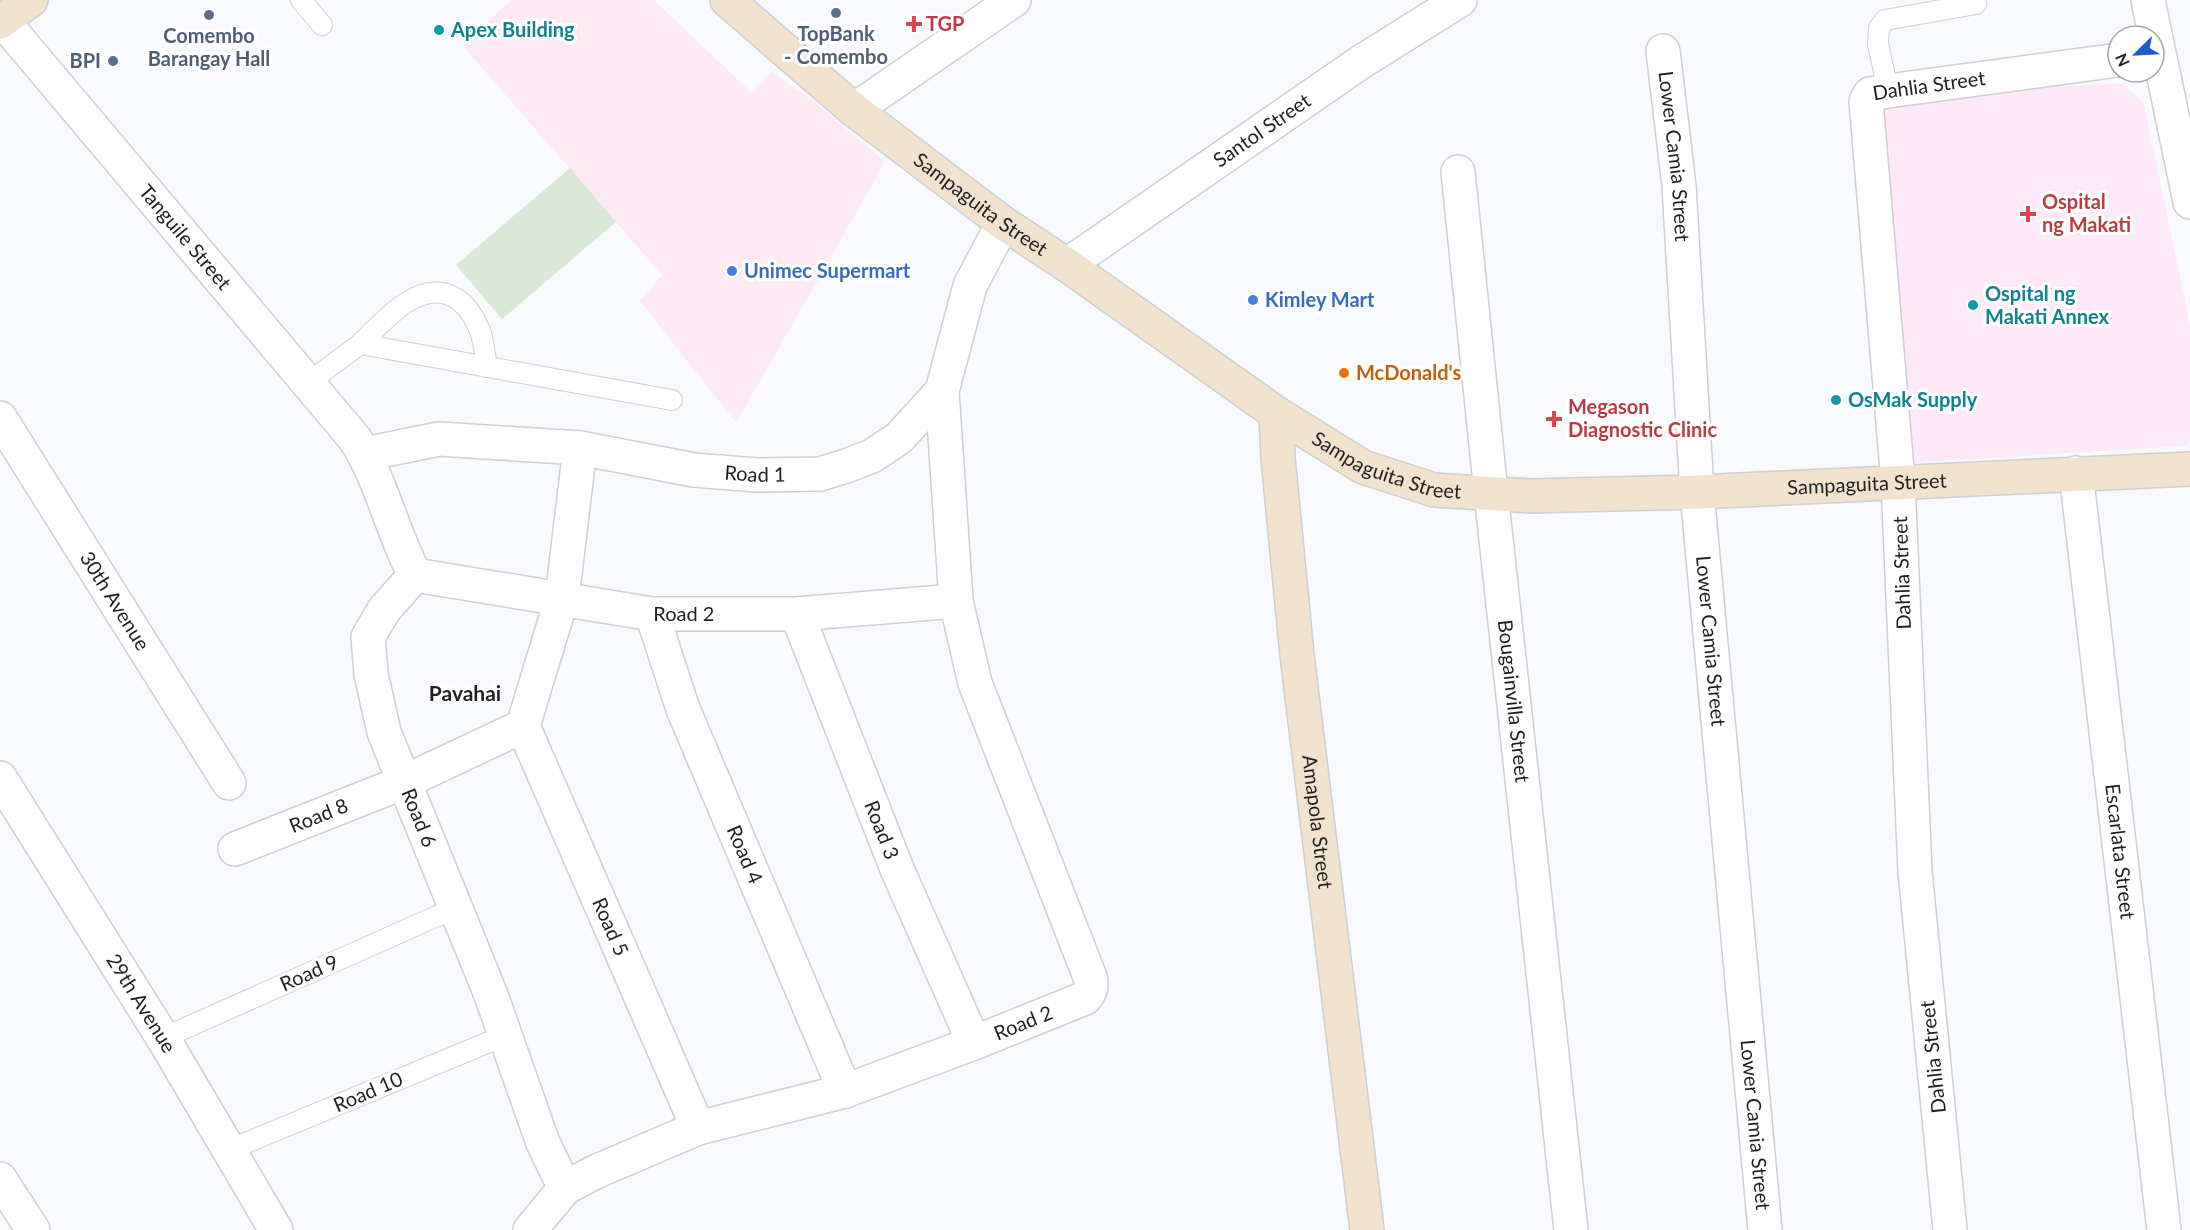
<svg xmlns="http://www.w3.org/2000/svg" width="2190" height="1230" viewBox="0 0 2190 1230" font-family="Lato,sans-serif">
  <style>
    .commercial { fill: #feeaf2 }
    .medical { fill: #fee9f8 }
    .green { fill: #d9e8d7 }
    .lines { fill: none; stroke-linecap: round; stroke-linejoin: round }
    .lane-casing { stroke: #cdcfd1; stroke-width: 22 }
    .street-casing { stroke: #cdcfd1; stroke-width: 36 }
    .secondary-casing { stroke: #cdcfd1; stroke-width: 36 }
    .lane { stroke: #fff; stroke-width: 20 }
    .street { stroke: #fff; stroke-width: 33 }
    .secondary { stroke: #f1e3ce; stroke-width: 33 }
    .service-dot { fill: #5c6f8a; stroke: #fff; stroke-width: 2 }
    .health-dot { fill: #e0444e; stroke: #fff; stroke-width: 2 }
    .culture-dot { fill: #0f9aa8; stroke: #fff; stroke-width: 2 }
    .shop-dot { fill: #3f7fe0; stroke: #fff; stroke-width: 2 }
    .food-dot { fill: #e8710a; stroke: #fff; stroke-width: 2 }
    .labels { text-anchor: middle; stroke-width: 6; stroke-linejoin: round; paint-order: stroke }
    .health-label { font-size: 20px; font-weight: bold; fill: #be3a42; stroke: #fff; text-anchor: start }
    .culture-label { font-size: 20px; font-weight: bold; fill: #0d838f; stroke: #fff; text-anchor: start }
    .service-label { font-size: 20px; font-weight: bold; fill: #4e5e75; stroke: #fff }
    .street-label { font-size: 20px; fill: #1f1f20; stroke: #fff }
    .shop-label { font-size: 20px; font-weight: bold; fill: #366cbe; stroke: #fff; text-anchor: start }
    .food-label { font-size: 20px; font-weight: bold; fill: #c56008; stroke: #fff; text-anchor: start }
    .neighbourhood-label { font-size: 21px; font-weight: bold; fill: #1f1f20; stroke: #fff }
  </style>
  <rect width="100%" height="100%" fill="#f9fafd"/>
  <polygon class="commercial" points="511,0 654,0 751,92 772,71 817,104 885,162 736,423 640,301 662,275 463,46"/>
  <polygon class="medical" points="2122,83 2144,104 2190,324 2190,439 2186,446 1906,463 1880,98"/>
  <polygon class="green" points="570,168 616,222 502,319 456,265"/>
  <g class="lines">
    <defs>
      <g id="lane">
        <polyline points="301,0 322,25"/>
        <polyline points="1888,91 1878,43 1879,28 1885,20 1976,4"/>
        <path d="M360 344C374 331 388 315 404 304 439 281 465 294 480 331 484 342 485 355 487 367"/>
        <polyline points="308,383 360,344 672,400"/>
        <polyline points="163,1038 455,908"/>
        <polyline points="229,1150 506,1035"/>
      </g>
      <g id="street">
        <polyline points="2148,0 2190,202"/>
        <path id="s1" d="M2 20 355 439C381 479 392 532 415 575L384 610 368 637 371 674 384 732 491 995 543 1143 565 1188"/>
        <path id="s2" d="M1663 51 1679 186 1697 492 1765 1230"/>
        <polyline points="854,110 1014,0"/>
        <path id="s3" d="M1458 172 1491 493 1571 1230"/>
        <path id="s4" d="M1067 265 1361 62 1460 0"/>
        <path id="s5" d="M0 418 229 783"/>
        <path id="s6" d="M365 454 439 439 580 448 694 470 757 475 820 474 846 466 872 456 899 438 942 391 970 286 1003 223"/>
        <path id="s7" d="M2076 473 2164 1230"/>
        <path id="s8" d="M415 575 652 614H797L956 601"/>
        <path id="s9" d="M652 614 683 709 845 1091"/>
        <path id="s10" d="M797 614 897 869 974 1043"/>
        <path id="s11" d="M523 726 698 1128"/>
        <path id="s12" d="M0 778 163 1038 276 1230"/>
        <path id="s13" d="M235 849 404 782 523 726 562 598 580 448"/>
        <polyline points="0,1179 33,1230"/>
        <path id="s14" d="M530 1230 565 1188 595 1172 698 1128 845 1091 974 1043 1085 998C1091 991 1092 986 1090 977L975 683 956 601 942 391"/>
        <path id="s15" d="M1950 1230 1915 871 1898 482 1866 101 1870 94 1888 91 2118 60"/>
      </g>
      <g id="secondary">
        <path id="s16" d="M727 0 854 110 1003 223 1067 265 1276 413 1363 467 1434 490 1530 496 1697 492 2190 469"/>
        <polyline points="0,22 31,0"/>
        <path id="s17" d="M1276 413 1278 458 1297 655 1367 1230"/>
      </g>
    </defs>
    <use href="#lane" class="lane-casing"/>
    <use href="#street" class="street-casing"/>
    <use href="#secondary" class="secondary-casing"/>
    <use href="#lane" class="lane"/>
    <use href="#street" class="street"/>
    <use href="#secondary" class="secondary"/>
  </g>
  <g class="service-dot">
    <circle cx="836" cy="13" r="6"/>
    <circle cx="209" cy="15" r="6"/>
    <circle cx="113" cy="61" r="6"/>
  </g>
  <g class="health-dot">
    <path d="M911 15h6v6h6v6h-6v6h-6v-6h-6v-6h6z"/>
    <path d="M2025 205h6v6h6v6h-6v6h-6v-6h-6v-6h6z"/>
    <path d="M1551 410h6v6h6v6h-6v6h-6v-6h-6v-6h6z"/>
  </g>
  <g class="culture-dot">
    <circle cx="439" cy="30" r="6"/>
    <circle cx="1973" cy="305" r="6"/>
    <circle cx="1836" cy="400" r="6"/>
  </g>
  <g class="shop-dot">
    <circle cx="732" cy="271" r="6"/>
    <circle cx="1253" cy="300" r="6"/>
  </g>
  <circle class="food-dot" cx="1344" cy="373" r="6"/>
  <g class="labels">
    <g class="health-label">
      <text x="926" y="31">TGP</text>
      <text x="2042" y="209">Ospital<tspan x="2042" dy="23">ng Makati</tspan></text>
      <text x="1568" y="414">Megason<tspan x="1568" dy="23">Diagnostic Clinic</tspan></text>
    </g>
    <g class="culture-label">
      <text x="451" y="37">Apex Building</text>
      <text x="1985" y="301">Ospital ng<tspan x="1985" dy="23">Makati Annex</tspan></text>
      <text x="1848" y="407">OsMak Supply</text>
    </g>
    <g class="service-label">
      <text x="836" y="41">TopBank<tspan x="836" dy="23">- Comembo</tspan></text>
      <text x="209" y="43">Comembo<tspan x="209" dy="23">Barangay Hall</tspan></text>
      <text x="101" y="68" text-anchor="end">BPI</text>
    </g>
    <g class="street-label">
      <text dy="7" stroke="none"><textPath href="#s15" startOffset="1200">Dahlia Street</textPath></text>
      <text dy="7" stroke="none"><textPath href="#s4" startOffset="237">Santol Street</textPath></text>
      <text dy="7" stroke="none"><textPath href="#s2" startOffset="106">Lower Camia Street</textPath></text>
      <text dy="7" stroke="none"><textPath href="#s16" startOffset="326">Sampaguita Street</textPath></text>
      <text dy="7" stroke="none"><textPath href="#s1" startOffset="284">Tanguile Street</textPath></text>
      <text dy="7" stroke="none"><textPath href="#s16" startOffset="812">Sampaguita Street</textPath></text>
      <text dy="7" stroke="none"><textPath href="#s6" startOffset="394">Road 1</textPath></text>
      <text dy="7" stroke="none"><textPath href="#s16" startOffset="1298">Sampaguita Street</textPath></text>
      <text transform="translate(1902 573) rotate(-92)" y="7">Dahlia Street</text>
      <text dy="7" stroke="none"><textPath href="#s5" startOffset="216">30th Avenue</textPath></text>
      <text dy="7" stroke="none"><textPath href="#s8" startOffset="272">Road 2</textPath></text>
      <text dy="7" stroke="none"><textPath href="#s2" startOffset="592">Lower Camia Street</textPath></text>
      <text dy="7" stroke="none"><textPath href="#s3" startOffset="532">Bougainvilla Street</textPath></text>
      <text dy="7" stroke="none"><textPath href="#s13" startOffset="90">Road 8</textPath></text>
      <text dy="7" stroke="none"><textPath href="#s1" startOffset="964">Road 6</textPath></text>
      <text dy="7" stroke="none"><textPath href="#s17" startOffset="411">Amapola Street</textPath></text>
      <text dy="7" stroke="none"><textPath href="#s10" startOffset="232">Road 3</textPath></text>
      <text dy="7" stroke="none"><textPath href="#s7" startOffset="381">Escarlata Street</textPath></text>
      <text dy="7" stroke="none"><textPath href="#s9" startOffset="258">Road 4</textPath></text>
      <text dy="7" stroke="none"><textPath href="#s11" startOffset="219">Road 5</textPath></text>
      <text transform="translate(309 973) rotate(-24)" y="7">Road 9</text>
      <text dy="7" stroke="none"><textPath href="#s12" startOffset="266">29th Avenue</textPath></text>
      <text dy="7" stroke="none"><textPath href="#s14" startOffset="543">Road 2</textPath></text>
      <text transform="translate(1933 1057) rotate(-96)" y="7">Dahlia Street</text>
      <text transform="translate(368 1092) rotate(-23)" y="7">Road 10</text>
      <text dy="7" stroke="none"><textPath href="#s2" startOffset="1078">Lower Camia Street</textPath></text>
    </g>
    <g class="shop-label">
      <text x="744" y="278">Unimec Supermart</text>
      <text x="1265" y="307">Kimley Mart</text>
    </g>
    <g class="food-label">
      <text x="1356" y="380">McDonald's</text>
    </g>
    <g class="neighbourhood-label">
      <text x="465" y="701">Pavahai</text>
    </g>
  </g>
  <g transform="translate(2136 54) rotate(246)"><circle r="28" fill="#ffffff" stroke="#a5a5a6" stroke-width="1.5"/>
  <path d="M0-4.5L10 22L0 15L-10 22Z" fill="#1a5cc8"/>
  <text y="-9" font-size="16" font-weight="bold" text-anchor="middle" fill="#1f1f20">N</text>
  </g>
</svg>
